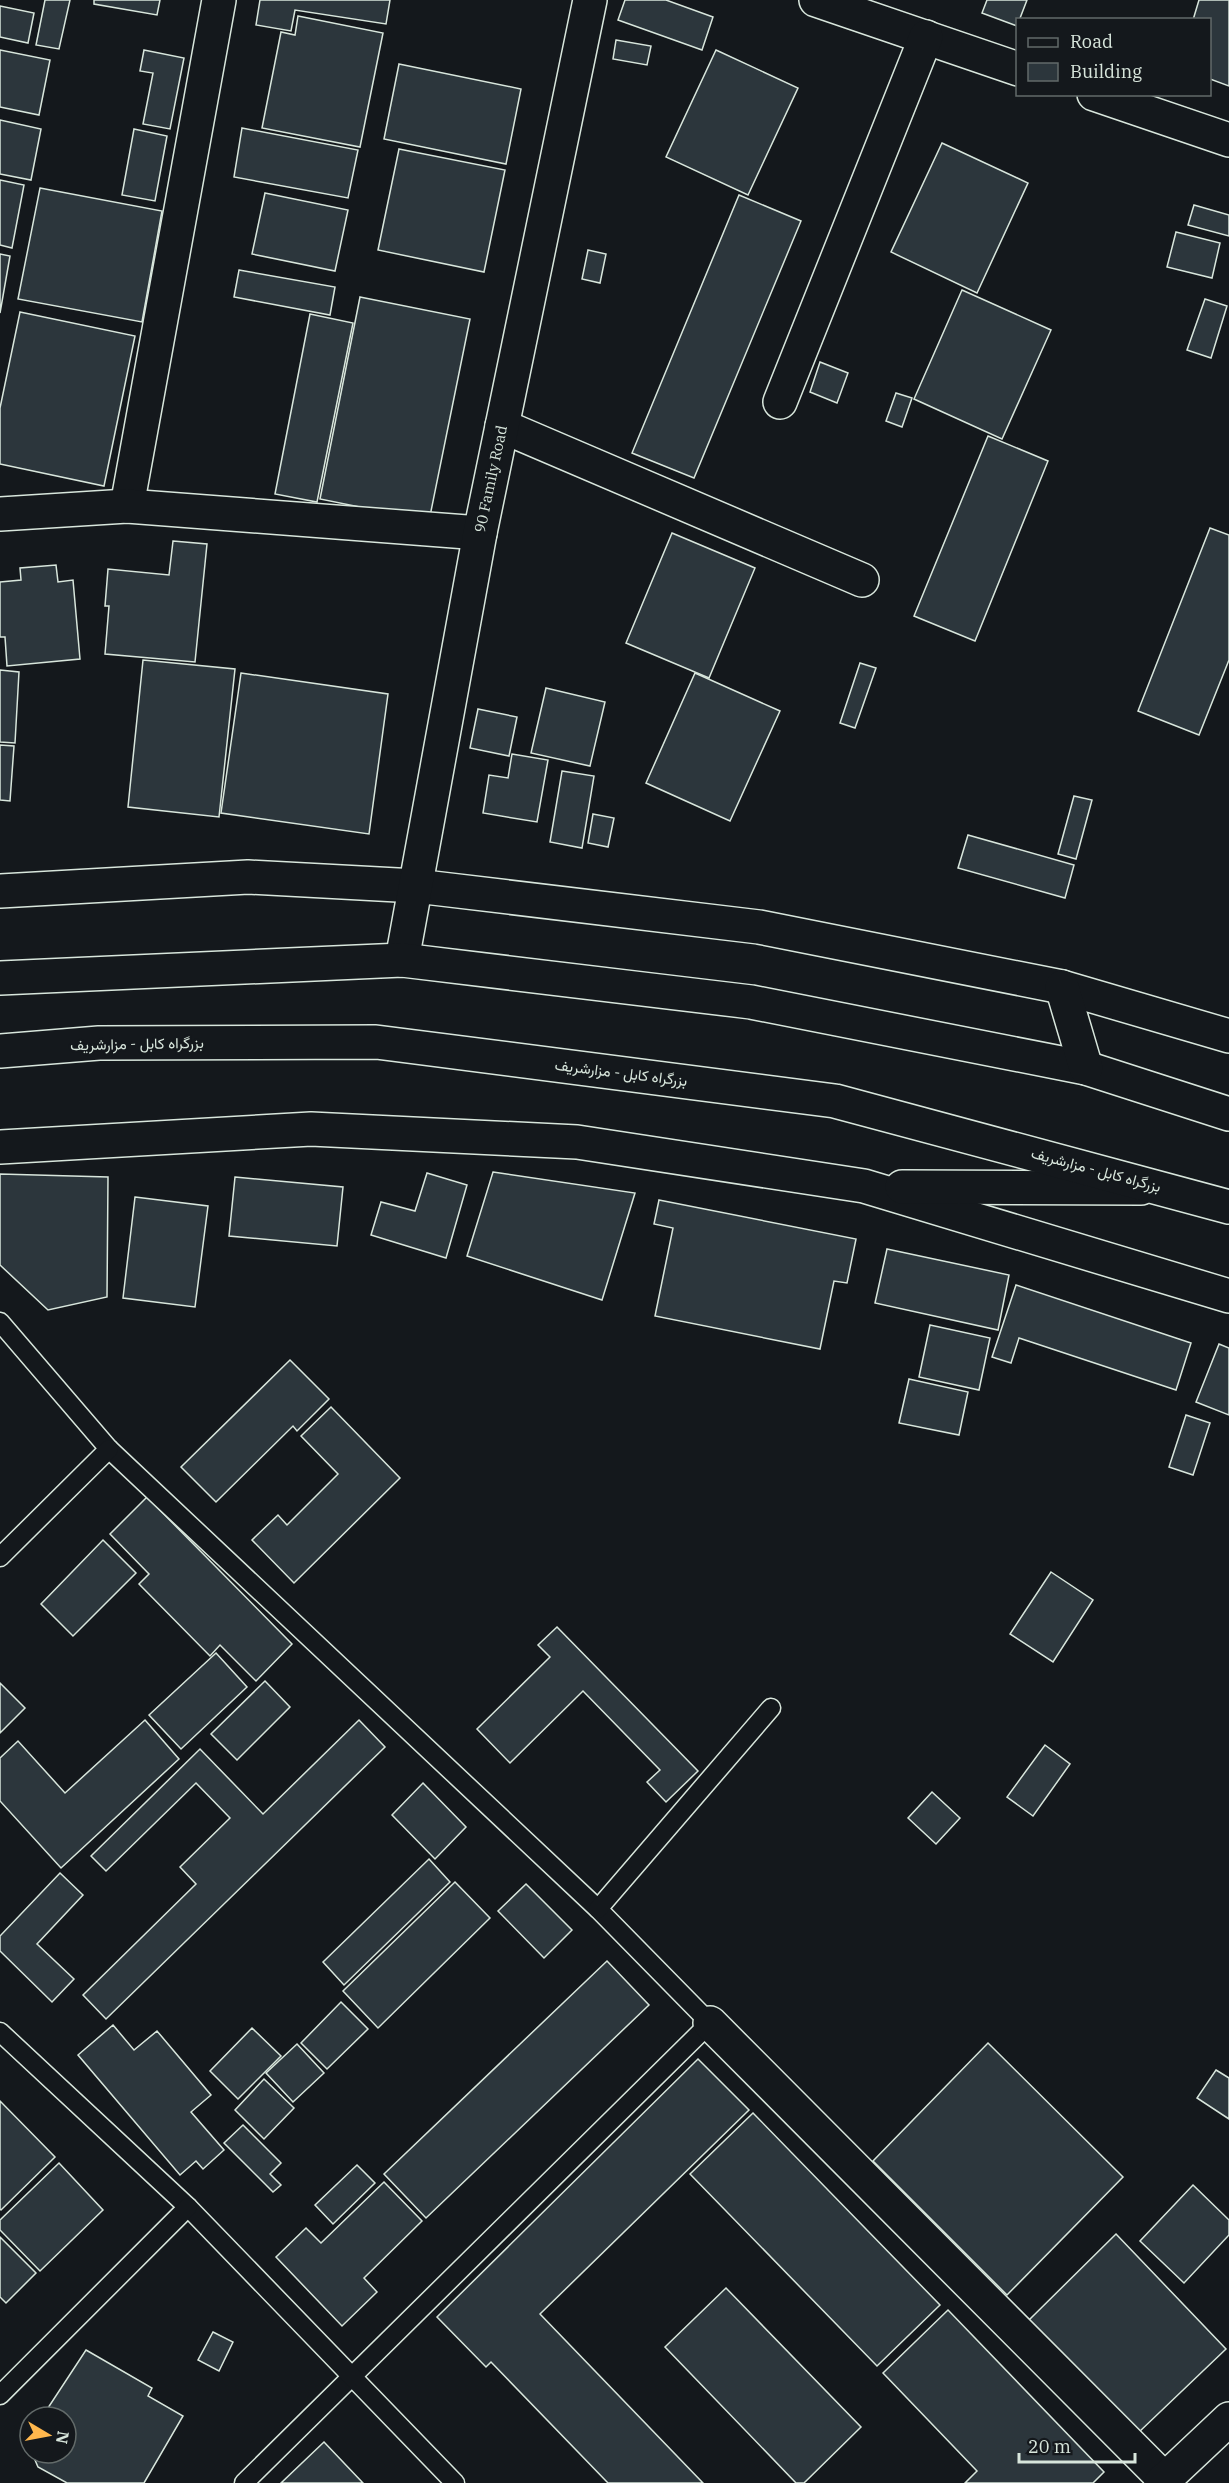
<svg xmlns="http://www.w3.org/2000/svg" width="1229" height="2483" viewBox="0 0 1229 2483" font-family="'IBM Plex Serif',Vazirmatn,serif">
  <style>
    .building { fill: #2c363c; stroke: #d8e6dc; stroke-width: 1.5 }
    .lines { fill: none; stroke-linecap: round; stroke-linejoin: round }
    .service-casing { stroke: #d8e6dc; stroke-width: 21 }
    .minor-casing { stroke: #d8e6dc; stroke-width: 36 }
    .tertiary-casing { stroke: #d8e6dc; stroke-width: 36 }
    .secondary-casing { stroke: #d8e6dc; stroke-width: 36 }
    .trunk-casing { stroke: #d8e6dc; stroke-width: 36 }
    .service { stroke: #14181c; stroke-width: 18 }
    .minor { stroke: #14181c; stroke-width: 33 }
    .tertiary { stroke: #14181c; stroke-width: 33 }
    .secondary { stroke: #14181c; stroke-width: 33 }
    .trunk { stroke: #14181c; stroke-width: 33 }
    .labels { text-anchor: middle; stroke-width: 4.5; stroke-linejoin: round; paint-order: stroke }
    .street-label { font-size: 15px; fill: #d8e6dc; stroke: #14181c }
  </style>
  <rect width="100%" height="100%" fill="#14181c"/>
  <g class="building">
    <polygon points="45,0 70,0 59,49 36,45"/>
    <polygon points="94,0 160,0 157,15 94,4"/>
    <polygon points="260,0 390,0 386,24 295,10 291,31 256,25"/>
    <polygon points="625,0 666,0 713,17 702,50 618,20"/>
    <polygon points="987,0 1027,0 1017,26 982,13"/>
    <polygon points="1199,0 1229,0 1229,86 1210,79 1210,20 1193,20"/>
    <polygon points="0,6 34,13 28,43 0,37"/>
    <polygon points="298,16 383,33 360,147 262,128 281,32 295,35"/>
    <polygon points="616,40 651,46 647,65 613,59"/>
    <polygon points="0,50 50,60 39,115 0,107"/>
    <polygon points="144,50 184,58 170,129 143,124 153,73 140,71"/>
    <polygon points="716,50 798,88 748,195 666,157"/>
    <polygon points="399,64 521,89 506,164 384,139"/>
    <polygon points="0,120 41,129 31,180 0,174"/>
    <polygon points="242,128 358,150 348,198 234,177"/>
    <polygon points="134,129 167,136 155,201 122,195"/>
    <polygon points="942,143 1028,183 977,293 891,252"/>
    <polygon points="399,149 505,170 484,272 378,250"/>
    <polygon points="0,180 24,185 12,248 0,245"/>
    <polygon points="40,188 162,211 142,322 18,299"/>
    <polygon points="265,193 348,210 335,271 252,254"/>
    <polygon points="739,195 801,221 694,478 632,453"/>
    <polygon points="1194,205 1229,215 1229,236 1188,225"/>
    <polygon points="1176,232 1220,243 1212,278 1167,267"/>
    <polygon points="588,250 606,254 600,283 582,279"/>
    <polygon points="0,254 10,256 0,313"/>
    <polygon points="239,270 335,287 330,315 234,297"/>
    <polygon points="962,290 1051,330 1002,439 914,399"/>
    <polygon points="360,297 470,319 429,521 320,499"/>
    <polygon points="1205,299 1227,306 1211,358 1187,350"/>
    <polygon points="20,312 135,336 104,486 0,464 0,408"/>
    <polygon points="310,314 353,323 317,502 275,494"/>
    <polygon points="820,362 848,373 837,403 810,392"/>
    <polygon points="896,393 912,398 902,427 886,421"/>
    <polygon points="988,436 1048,461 975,641 914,616"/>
    <polygon points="1210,528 1229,535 1229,660 1199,735 1138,711"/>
    <polygon points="672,533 755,568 709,678 626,643"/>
    <polygon points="173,541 207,544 195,662 105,654 109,606 105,606 108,569 169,575"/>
    <polygon points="56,565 58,582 73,580 80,659 7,666 5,637 0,637 0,582 21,580 20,568"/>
    <polygon points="143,660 235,669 219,817 128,807"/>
    <polygon points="860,663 876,668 855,728 840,723"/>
    <polygon points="0,670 19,672 15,743 0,742"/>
    <polygon points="241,673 388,694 369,834 221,813"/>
    <polygon points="695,673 780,711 730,821 646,783"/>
    <polygon points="546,688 605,702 590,766 531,753"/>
    <polygon points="478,709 517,717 509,756 470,748"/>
    <polygon points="0,745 14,746 10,801 0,800"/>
    <polygon points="512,754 548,760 537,822 483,813 489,775 508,778"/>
    <polygon points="562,771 594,776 582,848 550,842"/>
    <polygon points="1074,796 1092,800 1076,859 1058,854"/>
    <polygon points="593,814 614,818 608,847 588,843"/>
    <polygon points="968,835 1074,865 1065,898 958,868"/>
    <polygon points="493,1172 635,1193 602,1300 467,1256"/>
    <polygon points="427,1173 467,1185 446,1258 371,1235 381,1202 415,1211"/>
    <polygon points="0,1174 108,1177 107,1297 48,1310 0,1265"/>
    <polygon points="235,1177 343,1187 337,1246 229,1236"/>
    <polygon points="135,1197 208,1206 195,1307 123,1298"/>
    <polygon points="659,1200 856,1239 847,1283 834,1281 820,1349 655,1316 673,1228 654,1224"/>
    <polygon points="887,1249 1009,1275 998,1330 875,1303"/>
    <polygon points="1016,1285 1191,1343 1176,1390 1019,1338 1011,1363 992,1357"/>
    <polygon points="930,1325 990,1338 979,1390 919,1377"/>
    <polygon points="1219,1344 1229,1348 1229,1415 1196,1402"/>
    <polygon points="290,1360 329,1399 297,1431 293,1426 216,1502 181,1467"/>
    <polygon points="909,1379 968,1392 959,1435 899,1423"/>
    <polygon points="331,1407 400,1478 294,1583 252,1540 278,1515 287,1525 338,1474 301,1436"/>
    <polygon points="1186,1415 1210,1423 1193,1475 1169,1467"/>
    <polygon points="147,1497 292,1644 256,1681 220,1645 210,1656 139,1584 149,1574 110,1534"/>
    <polygon points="103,1540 136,1573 73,1636 41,1604"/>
    <polygon points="1051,1572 1093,1600 1053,1662 1010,1634"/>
    <polygon points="557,1627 698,1771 666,1802 647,1782 660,1770 583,1691 510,1763 477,1729 550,1657 538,1645"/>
    <polygon points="216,1653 247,1687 181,1749 149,1715"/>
    <polygon points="265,1681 290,1707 237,1760 211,1734"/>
    <polygon points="0,1683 25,1708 0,1733"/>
    <polygon points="145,1720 179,1759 61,1868 0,1801 0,1758 18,1741 65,1793"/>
    <polygon points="359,1720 385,1747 106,2019 83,1995 196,1884 180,1867 230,1818 196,1783 106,1871 91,1856 200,1749 263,1814"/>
    <polygon points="1045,1745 1070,1764 1033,1816 1007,1797"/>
    <polygon points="423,1783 466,1827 435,1859 392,1815"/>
    <polygon points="932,1792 960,1818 936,1844 908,1818"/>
    <polygon points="429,1859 450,1882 344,1985 323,1962"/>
    <polygon points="60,1873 83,1895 37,1944 74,1979 52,2002 0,1951 0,1936"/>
    <polygon points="455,1882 490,1918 378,2028 343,1991"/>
    <polygon points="526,1884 572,1930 544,1958 498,1911"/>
    <polygon points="607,1961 649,2005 426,2218 384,2174"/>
    <polygon points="341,2002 368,2029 327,2069 301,2043"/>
    <polygon points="113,2025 134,2050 157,2031 211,2095 191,2112 224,2150 203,2169 196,2161 180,2175 78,2055"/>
    <polygon points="252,2028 281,2056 238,2099 210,2071"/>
    <polygon points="988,2043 1123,2177 1007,2295 873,2161"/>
    <polygon points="297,2044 324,2073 293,2102 266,2073"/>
    <polygon points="698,2059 749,2110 540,2314 703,2483 608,2483 491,2362 486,2367 437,2317"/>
    <polygon points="1216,2070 1229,2078 1229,2119 1197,2098"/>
    <polygon points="264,2079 294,2108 264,2139 235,2110"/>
    <polygon points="0,2101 55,2157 1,2210 0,2209"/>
    <polygon points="753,2113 940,2305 877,2366 690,2174"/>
    <polygon points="243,2125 281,2163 270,2174 281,2185 273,2192 224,2143"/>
    <polygon points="59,2163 103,2210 40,2271 0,2230 0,2220"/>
    <polygon points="357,2165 375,2183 333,2224 315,2205"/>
    <polygon points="384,2182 422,2221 364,2278 377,2292 342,2326 276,2257 306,2228 321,2243"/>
    <polygon points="1193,2185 1229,2220 1229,2235 1184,2283 1140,2241"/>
    <polygon points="1116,2234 1226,2349 1138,2433 1029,2320"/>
    <polygon points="0,2237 36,2273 6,2303 0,2297"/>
    <polygon points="726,2288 861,2427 804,2483 796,2483 665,2347"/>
    <polygon points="948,2310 1104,2472 1093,2483 965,2483 977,2471 883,2373"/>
    <polygon points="213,2332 233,2342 219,2371 198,2360"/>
    <polygon points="86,2350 152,2388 148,2396 183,2416 144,2483 67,2483 38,2467 32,2453 66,2453 66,2417 42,2417"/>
    <polygon points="324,2442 363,2483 281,2483"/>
  </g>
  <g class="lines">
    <defs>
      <g id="service">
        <polyline points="0,1322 109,1449 598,1909 710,2023 244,2483"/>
        <polyline points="0,1557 109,1449"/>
        <polyline points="598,1909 771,1708"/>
        <polyline points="0,2032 188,2207 455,2483"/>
        <polyline points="0,2395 188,2207"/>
      </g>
      <g id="minor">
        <polyline points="816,0 1018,69"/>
        <polyline points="1094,94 1229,140"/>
        <polyline points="780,402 926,37"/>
        <polyline points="502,426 862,580"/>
        <polyline points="127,506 219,0"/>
        <polyline points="0,514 127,506 480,533"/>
        <polyline points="0,891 248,877 416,886 759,927 1062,987 1229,1036"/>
        <polyline points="0,1147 311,1129 577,1142 864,1186 1229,1296"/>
        <polyline points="902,1187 1141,1188"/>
        <polyline points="710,2023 1165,2480"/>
      </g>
      <polyline id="tertiary" points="402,960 480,533 590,0"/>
      <polyline id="secondary" points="1161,2483 1229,2419"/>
      <g id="trunk">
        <polyline points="0,978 402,960 751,1002 1086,1068 1229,1114"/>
        <polyline points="1062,987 1086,1068"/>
        <polyline points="0,1051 99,1043 376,1042 835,1101 1229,1207"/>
      </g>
    </defs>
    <use href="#service" class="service-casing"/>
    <use href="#minor" class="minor-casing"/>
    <use href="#tertiary" class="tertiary-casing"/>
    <use href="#secondary" class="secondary-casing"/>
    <use href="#trunk" class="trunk-casing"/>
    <use href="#service" class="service"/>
    <use href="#minor" class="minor"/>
    <use href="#tertiary" class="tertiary"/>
    <use href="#secondary" class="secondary"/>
    <use href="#trunk" class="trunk"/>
  </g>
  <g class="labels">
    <g class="street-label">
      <text transform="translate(491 479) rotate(-78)" y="5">90 Family Road</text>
      <text transform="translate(137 1044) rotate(-1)" y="5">بزرگراه کابل - مزارشریف</text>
      <text transform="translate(621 1073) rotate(7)" y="5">بزرگراه کابل - مزارشریف</text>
      <text transform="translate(1096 1170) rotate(15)" y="5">بزرگراه کابل - مزارشریف</text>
    </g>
  </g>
  <rect x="1016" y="18" width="195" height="78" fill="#14181c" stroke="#626a69" stroke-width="1.5"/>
  <rect x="1028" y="38" width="30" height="9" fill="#14181c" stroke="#626a69" stroke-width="1.5"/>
  <text x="1070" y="48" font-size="18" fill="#d8e6dc">Road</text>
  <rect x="1028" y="63" width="30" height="18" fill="#2c363c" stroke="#626a69" stroke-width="1.5"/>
  <text x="1070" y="78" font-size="18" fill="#d8e6dc">Building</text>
  <g transform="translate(48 2435) rotate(100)"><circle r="28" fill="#14181c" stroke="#626a69" stroke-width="1.5"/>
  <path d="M0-4.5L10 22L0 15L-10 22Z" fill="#ffb74d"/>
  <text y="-9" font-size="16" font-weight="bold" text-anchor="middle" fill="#d8e6dc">N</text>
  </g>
  <path d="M1019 2453v9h116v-9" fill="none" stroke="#d8e6dc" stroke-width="3"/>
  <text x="1028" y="2453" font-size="18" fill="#d8e6dc" stroke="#14181c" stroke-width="4.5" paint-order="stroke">20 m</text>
</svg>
